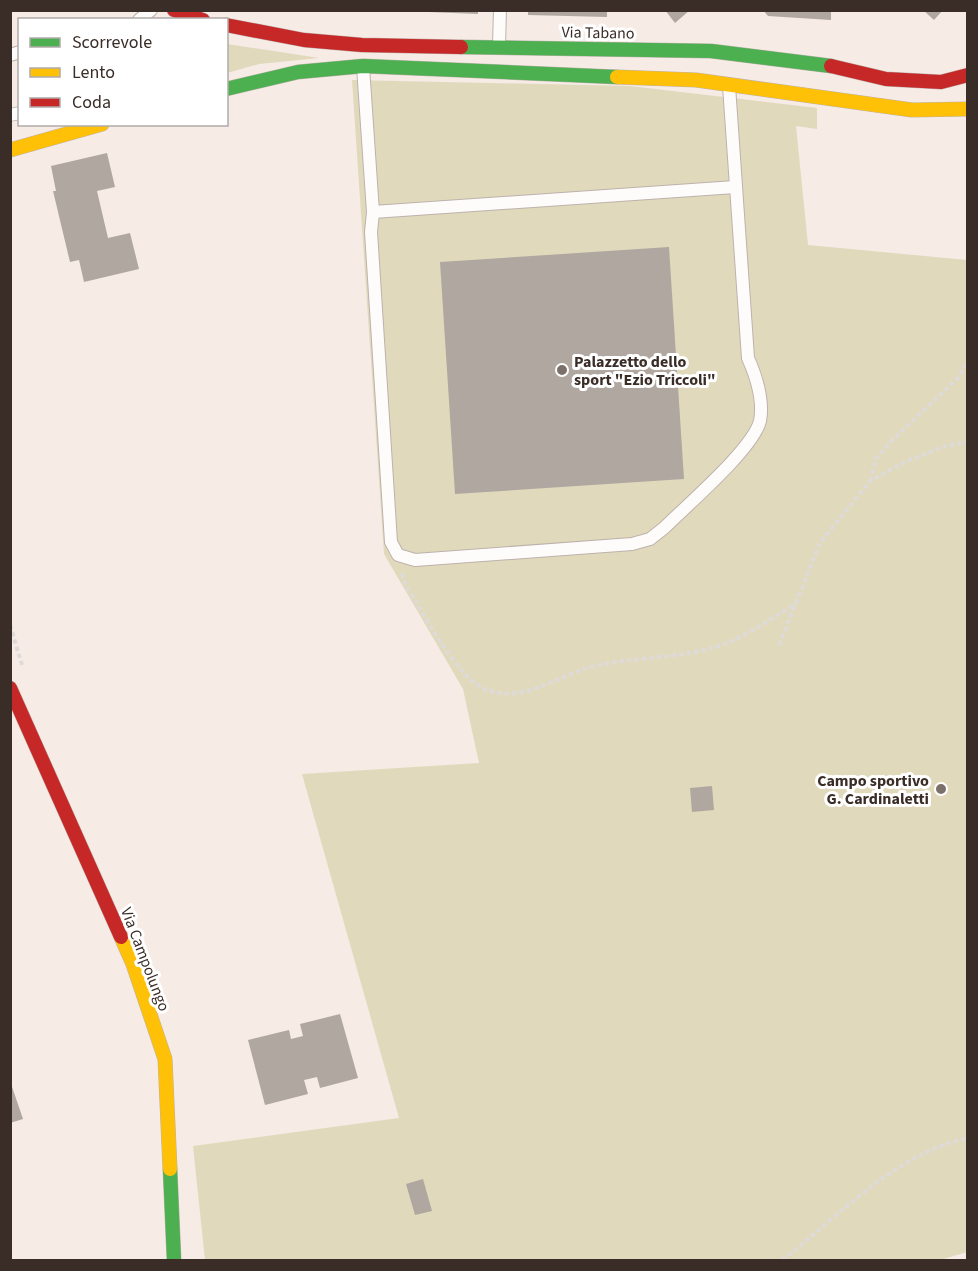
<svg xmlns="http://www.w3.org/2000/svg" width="978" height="1271" viewBox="0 0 978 1271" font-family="'Source Sans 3',sans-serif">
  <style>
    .green { fill: #e1d9bc }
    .building { fill: #b0a7a0 }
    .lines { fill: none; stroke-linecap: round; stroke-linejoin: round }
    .lane-casing { stroke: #bdb2ac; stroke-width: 14 }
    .fast-casing { stroke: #bdb2ac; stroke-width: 15 }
    .slow-casing { stroke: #bdb2ac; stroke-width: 15 }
    .jam-casing { stroke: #bdb2ac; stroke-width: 15 }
    .path { stroke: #dedad8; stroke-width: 4; stroke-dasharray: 4.5 3; stroke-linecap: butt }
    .lane { stroke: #fefcfb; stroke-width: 12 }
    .fast { stroke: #4caf50; stroke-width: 14 }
    .slow { stroke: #ffc107; stroke-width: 14 }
    .jam { stroke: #c62828; stroke-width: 14 }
    .poi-dot { fill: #7c706a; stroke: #fff; stroke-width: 2 }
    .labels { text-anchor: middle; stroke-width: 6; stroke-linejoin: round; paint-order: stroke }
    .street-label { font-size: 16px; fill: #3a2d27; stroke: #fff }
    .poi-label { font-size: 16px; font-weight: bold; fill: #3a2d27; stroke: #fff; text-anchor: start }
  </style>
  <rect width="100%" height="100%" fill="#f6ebe5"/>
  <g class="green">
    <polygon points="227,44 319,58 259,64 227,73"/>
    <polygon points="352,80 630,86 817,108 817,129 796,126 808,245 967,260 967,1252 940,1260 205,1260 193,1146 399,1118 302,774 479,763 463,689 384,554"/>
  </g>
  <g class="building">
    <polygon points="428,10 478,10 478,14 428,12"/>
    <polygon points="528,10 607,10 607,17 528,15"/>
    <polygon points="665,10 690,10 675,23"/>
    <polygon points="763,10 831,10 831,20 768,16"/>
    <polygon points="923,10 943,10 934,20"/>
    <polygon points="107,153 115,187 97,191 108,238 130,233 139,269 84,282 79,260 70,262 53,191 56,191 51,166"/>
    <polygon points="669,247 684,479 455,494 440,262"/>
    <polygon points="712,786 714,810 692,812 690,788"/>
    <polygon points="340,1014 358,1078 320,1088 317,1077 304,1080 308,1094 265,1105 248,1040 289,1030 291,1039 303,1036 300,1024"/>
    <polygon points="10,1081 23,1119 10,1123"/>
    <polygon points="423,1179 432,1211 415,1215 406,1184"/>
  </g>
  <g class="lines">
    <defs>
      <g id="lane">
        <polyline points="139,20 151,10"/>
        <polyline points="499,45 500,10"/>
        <polyline points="10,55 20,52"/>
        <path d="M363 67 373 212 371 232 391 542 398 555 415 560 632 544 650 539 664 528C687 505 753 449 760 421 764 400 756 376 748 358L729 86"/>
        <polyline points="10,115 20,113"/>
        <polyline points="373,212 735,187"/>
      </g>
      <g id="fast">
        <polyline points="461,47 711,51 831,66"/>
        <polyline points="226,89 298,72 363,66 617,77"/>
        <polyline points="170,1169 174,1260"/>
      </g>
      <g id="slow">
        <polyline points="617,77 696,80 912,110 968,109"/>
        <polyline points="10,150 102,124"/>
        <polyline points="121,937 133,964 165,1059 170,1169"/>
      </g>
      <g id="jam">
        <polyline points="174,10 203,20"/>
        <polyline points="226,25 304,40 362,45 461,47"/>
        <polyline points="831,66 886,79 941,82 968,75"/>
        <polyline points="10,688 121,937"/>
      </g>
    </defs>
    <use href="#lane" class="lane-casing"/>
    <use href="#fast" class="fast-casing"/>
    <use href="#slow" class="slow-casing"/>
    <use href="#jam" class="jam-casing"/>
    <g class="path">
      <polyline points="870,481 876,459 891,441 958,378 968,360"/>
      <path d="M402 573 406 586C423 612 457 678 485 689 519 703 550 681 581 670 627 655 678 661 724 644 749 635 773 617 796 604"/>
      <polyline points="10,625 22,665"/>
      <polyline points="779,645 820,543 870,481 905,462 945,446 968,442"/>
      <path d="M782 1260C840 1216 893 1154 968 1138"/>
    </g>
    <use href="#lane" class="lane"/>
    <use href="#fast" class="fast"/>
    <use href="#slow" class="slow"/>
    <use href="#jam" class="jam"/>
  </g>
  <g class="poi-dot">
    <circle cx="562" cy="370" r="6"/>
    <circle cx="941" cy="789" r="6"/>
  </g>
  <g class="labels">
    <g class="street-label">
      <text transform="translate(598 32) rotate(1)" y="6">Via Tabano</text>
      <text transform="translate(146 959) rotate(69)" y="6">Via Campolungo</text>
    </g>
    <g class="poi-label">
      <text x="574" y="367">Palazzetto dello<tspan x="574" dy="18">sport "Ezio Triccoli"</tspan></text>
      <text x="929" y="786" text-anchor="end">Campo sportivo<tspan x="929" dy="18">G. Cardinaletti</tspan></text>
    </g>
  </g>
  <rect width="978" height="1271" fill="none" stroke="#3a2d27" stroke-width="24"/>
  <rect x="18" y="18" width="210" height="108" fill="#ffffff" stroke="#b0aba9" stroke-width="1.5"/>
  <rect x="30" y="38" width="30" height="9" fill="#4caf50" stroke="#b0aba9" stroke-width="1.5"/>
  <text x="72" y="48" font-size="18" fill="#3a2d27">Scorrevole</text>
  <rect x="30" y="68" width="30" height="9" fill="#ffc107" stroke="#b0aba9" stroke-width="1.5"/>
  <text x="72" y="78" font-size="18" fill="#3a2d27">Lento</text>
  <rect x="30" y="98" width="30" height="9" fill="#c62828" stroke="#b0aba9" stroke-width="1.5"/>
  <text x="72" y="108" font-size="18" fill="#3a2d27">Coda</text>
</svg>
